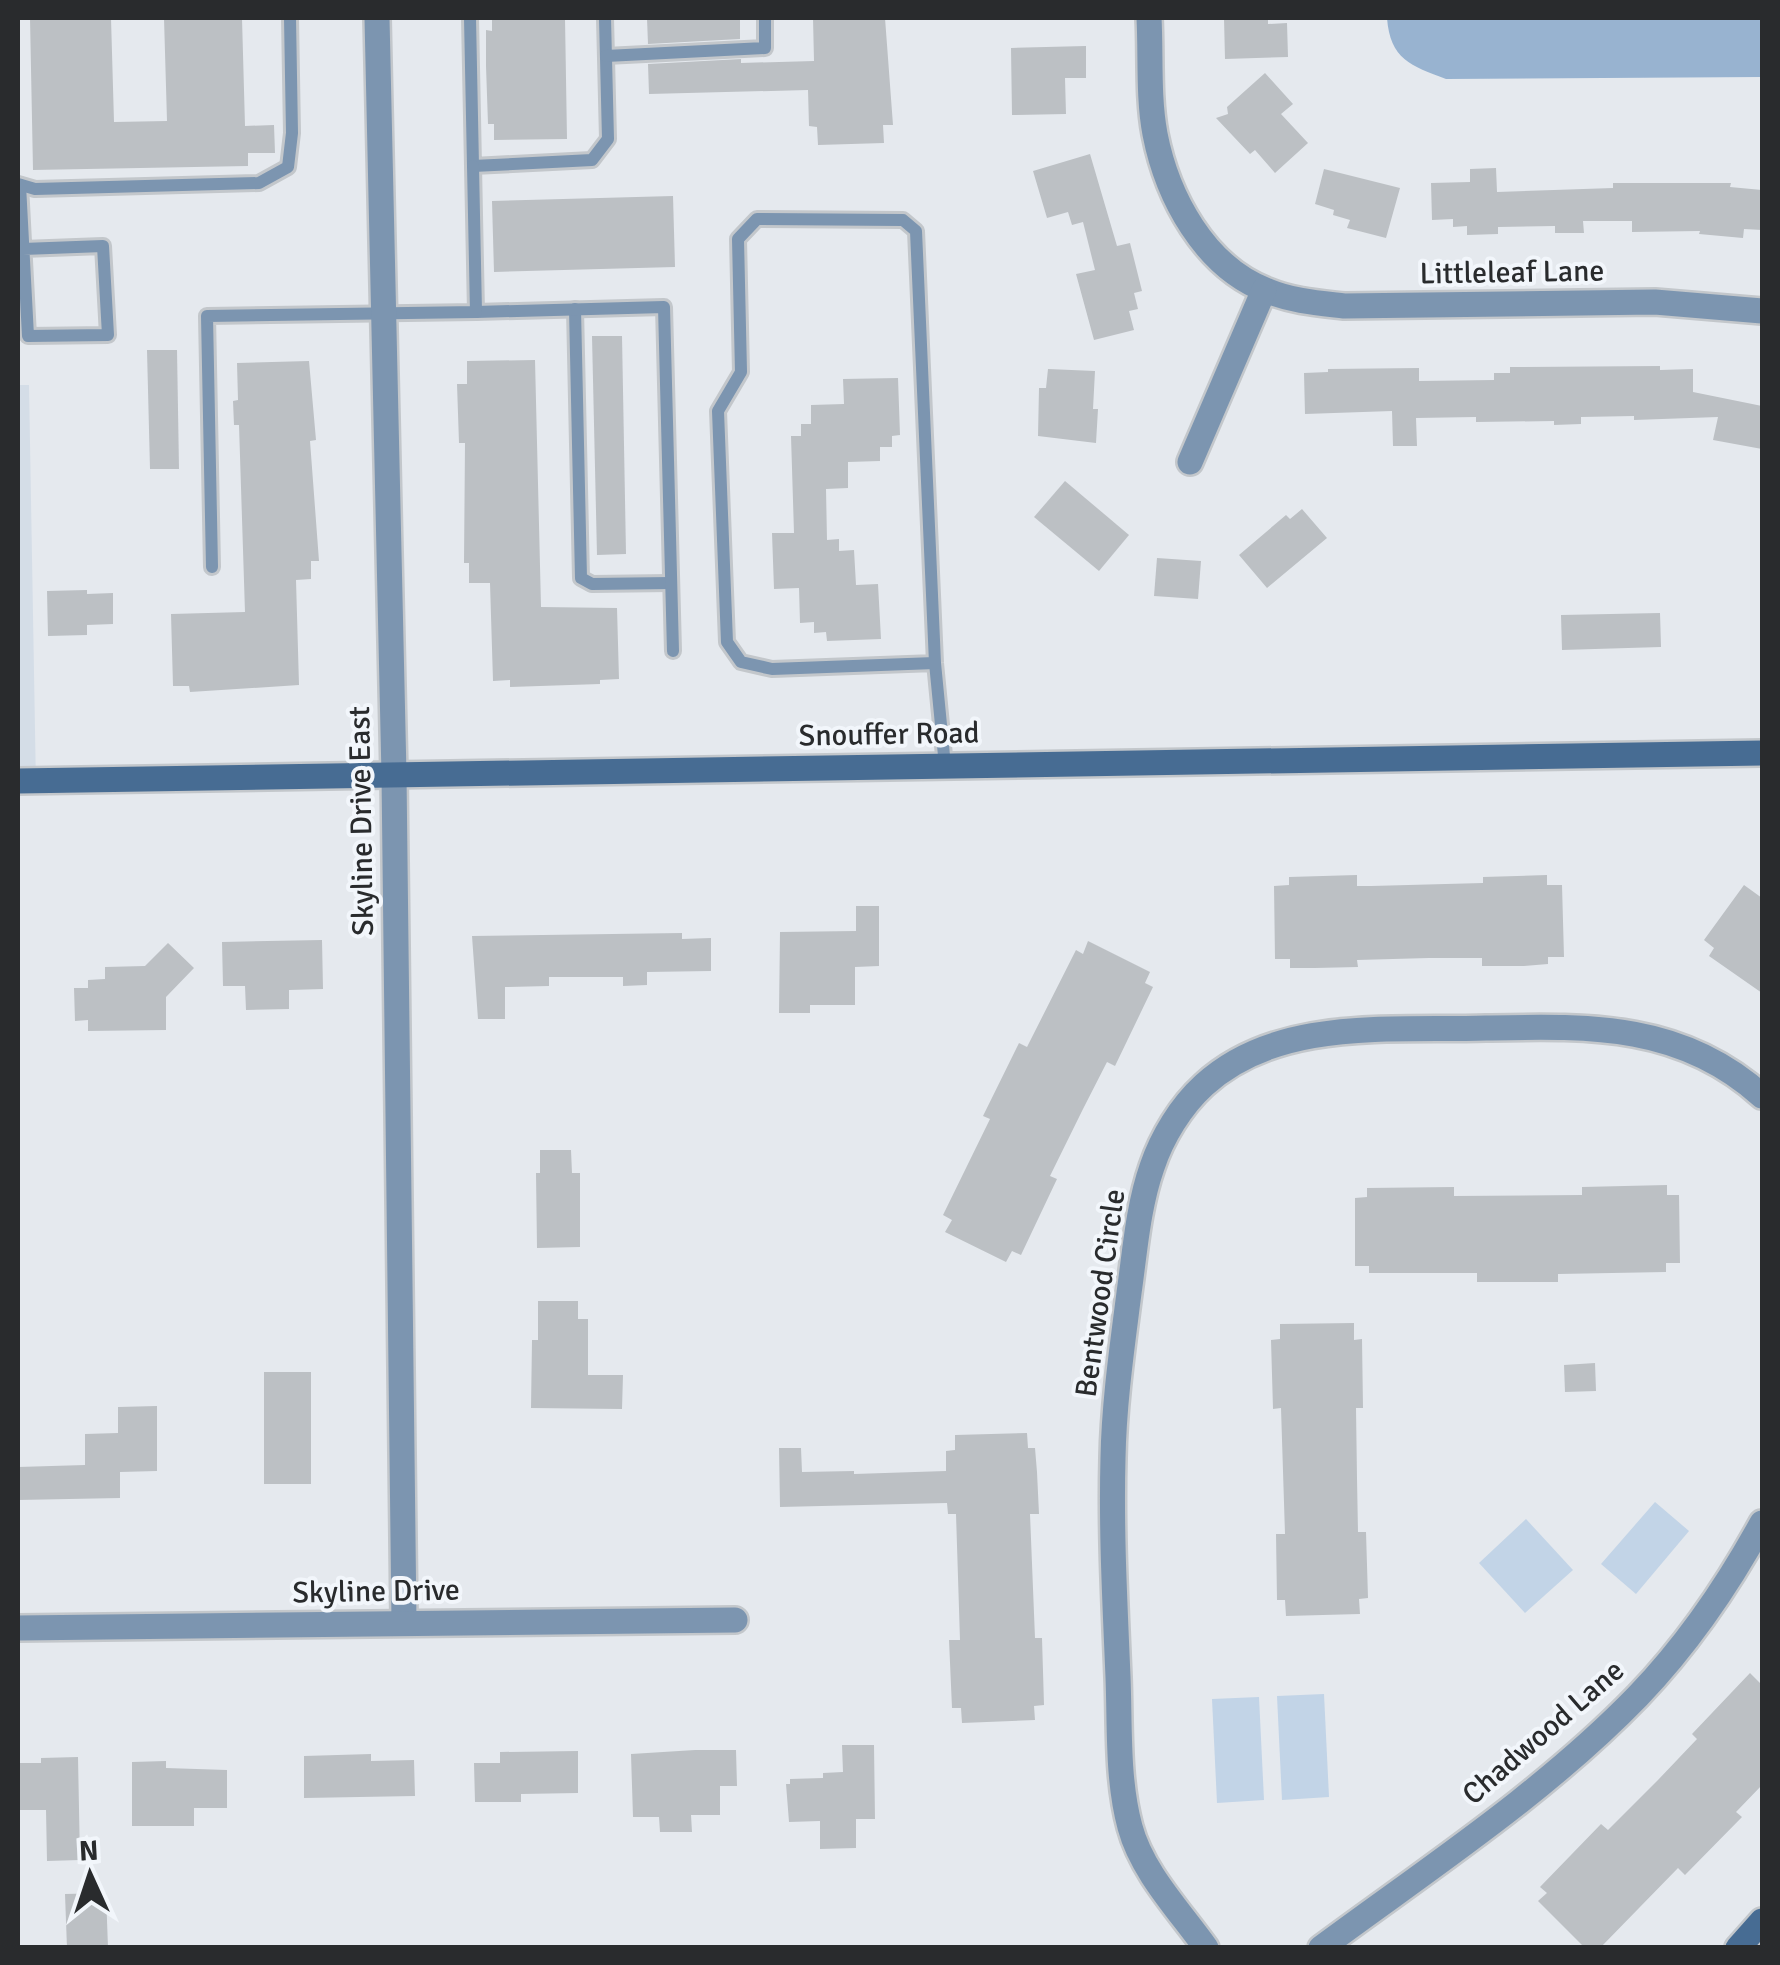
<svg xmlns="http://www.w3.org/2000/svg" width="1780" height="1965" viewBox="0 0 1780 1965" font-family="Signika,sans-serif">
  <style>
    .built { fill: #d4dde7 }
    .green { fill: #c2d4e7 }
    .water { fill: #98b3d0 }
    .building { fill: #bcc0c4 }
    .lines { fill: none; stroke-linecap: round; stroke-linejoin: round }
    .lane-casing { stroke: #c3c7cb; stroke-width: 18 }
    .street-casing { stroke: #c3c7cb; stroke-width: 30 }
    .secondary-casing { stroke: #c3c7cb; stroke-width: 30 }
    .lane { stroke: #7c95b0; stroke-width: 12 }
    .street { stroke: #7c95b0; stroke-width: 25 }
    .secondary { stroke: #476c93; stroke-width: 25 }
    .labels { text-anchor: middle; stroke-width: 8; stroke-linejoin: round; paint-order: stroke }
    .street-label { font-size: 30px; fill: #292b2d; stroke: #f2f6fb }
  </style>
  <rect width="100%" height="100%" fill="#e5e9ee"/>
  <polygon class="built" points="18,385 29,385 36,787 18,787"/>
  <g class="green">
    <polygon points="1655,1502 1689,1531 1636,1594 1601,1564"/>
    <polygon points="1526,1519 1573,1570 1525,1613 1479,1563"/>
    <polygon points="1324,1694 1329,1797 1282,1800 1277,1696"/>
    <polygon points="1259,1697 1264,1800 1217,1803 1212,1699"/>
  </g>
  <path class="water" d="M1387 18H1762V77L1446 79C1411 66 1390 59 1387 18Z"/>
  <g class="building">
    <polygon points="30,18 111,18 114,122 167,121 164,18 242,18 245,126 274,125 275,153 248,153 248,166 33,170"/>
    <polygon points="492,18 565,18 567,139 494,140 494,124 488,124 486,66 486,30 492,31"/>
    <polygon points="647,18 740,18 740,39 648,44"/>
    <polygon points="813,18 885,18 893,125 883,125 884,143 818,145 817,127 809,126 808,90 649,94 648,64 741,59 741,63 814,61"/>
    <polygon points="1224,18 1268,18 1268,24 1287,23 1288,57 1225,59"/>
    <polygon points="1086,46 1086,78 1065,78 1066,114 1012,115 1011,48"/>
    <polygon points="1265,73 1293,104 1281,114 1308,143 1275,173 1255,150 1250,154 1216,118 1228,114 1227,107"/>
    <polygon points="1090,154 1117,246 1130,243 1142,291 1134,293 1138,309 1129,311 1134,330 1094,340 1076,274 1095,270 1083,222 1072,225 1068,212 1047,218 1033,171"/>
    <polygon points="1496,168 1497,192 1613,188 1613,183 1731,183 1730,187 1762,190 1762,230 1744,229 1743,238 1699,234 1700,231 1632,232 1632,221 1583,221 1584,233 1555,233 1555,226 1498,227 1498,234 1467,235 1467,226 1453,227 1453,219 1432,220 1431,183 1470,182 1470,169"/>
    <polygon points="1324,169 1400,188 1386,238 1347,228 1350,220 1333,215 1334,210 1315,204"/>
    <polygon points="673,196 675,267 494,272 492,201"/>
    <polygon points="592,336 622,336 626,554 597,555"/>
    <polygon points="147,350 177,350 179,469 150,469"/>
    <polygon points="535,360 541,607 617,608 619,679 600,680 600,684 510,687 510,680 493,681 490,583 469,583 469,563 464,563 465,443 459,443 457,384 467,384 467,361"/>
    <polygon points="309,361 316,440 310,441 319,561 311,561 311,579 296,580 299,685 190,692 189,686 173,686 171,614 245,612 239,425 234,425 233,401 238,400 237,363"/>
    <polygon points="1660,366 1660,370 1693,369 1693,392 1762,406 1762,449 1713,440 1718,417 1634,420 1634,416 1581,417 1581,424 1554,425 1554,421 1476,422 1476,417 1416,418 1417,446 1393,446 1392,411 1305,414 1304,373 1328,372 1328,369 1419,368 1419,381 1494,380 1494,373 1510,373 1510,367"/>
    <polygon points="1048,369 1095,371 1093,409 1098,409 1096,443 1038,436 1039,388 1046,388"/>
    <polygon points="898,378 900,435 892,436 892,447 880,447 880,461 848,462 848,488 826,489 827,540 839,539 839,551 854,550 856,585 878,584 881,639 827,641 826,632 814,633 814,622 800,623 799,588 774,589 772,533 794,533 791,436 801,436 801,424 811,424 811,405 844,404 843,379"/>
    <polygon points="1065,481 1129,535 1099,571 1034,517"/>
    <polygon points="1302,509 1327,538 1267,588 1239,555 1286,515 1290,519"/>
    <polygon points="1157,558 1201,561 1198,599 1154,596"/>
    <polygon points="87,590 87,594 113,593 113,624 87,625 87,635 48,636 47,591"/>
    <polygon points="1660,613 1661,647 1562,650 1561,615"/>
    <polygon points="1357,875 1357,886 1371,886 1483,883 1483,877 1547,875 1547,885 1562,885 1564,957 1548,957 1548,964 1524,966 1482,966 1482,958 1429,958 1357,960 1358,967 1315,968 1290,968 1290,959 1275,959 1274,886 1289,885 1289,877"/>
    <polygon points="1744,885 1762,898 1762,993 1709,956 1714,948 1704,940"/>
    <polygon points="856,906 879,906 879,966 855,967 855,1005 810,1005 810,1013 779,1013 780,932 856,931"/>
    <polygon points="682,933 682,939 711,938 711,971 647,972 647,985 623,986 623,977 549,977 549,986 505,987 505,1019 478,1019 472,936"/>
    <polygon points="322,940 323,989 289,990 289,1009 246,1010 245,986 223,986 222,942"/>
    <polygon points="1088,941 1150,972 1145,983 1153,987 1115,1066 1107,1062 1083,1109 1050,1176 1057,1179 1021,1255 1012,1251 1006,1262 945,1232 952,1220 943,1215 990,1119 983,1116 1019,1043 1027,1047 1076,950 1083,954"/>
    <polygon points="168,943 194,968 166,997 166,1030 88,1031 88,1020 75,1021 74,988 88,988 88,980 105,979 105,967 145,966"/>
    <polygon points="540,1150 571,1150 572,1173 580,1173 580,1247 537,1248 536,1173 540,1173"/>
    <polygon points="1667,1185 1667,1195 1679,1195 1680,1263 1666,1263 1666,1272 1558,1274 1558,1282 1477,1282 1477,1273 1369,1273 1369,1266 1355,1266 1355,1198 1367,1197 1367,1188 1454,1187 1454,1196 1582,1195 1582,1187"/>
    <polygon points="538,1301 578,1301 578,1319 588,1319 588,1375 623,1375 622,1409 531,1408 532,1340 538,1340"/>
    <polygon points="1354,1323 1354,1340 1362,1339 1363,1408 1356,1408 1357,1478 1358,1532 1366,1532 1368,1598 1359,1599 1360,1614 1286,1616 1285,1600 1277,1600 1276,1534 1285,1534 1281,1408 1273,1409 1271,1340 1280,1339 1280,1324"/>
    <polygon points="1595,1363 1596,1391 1565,1392 1564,1365"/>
    <rect x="264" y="1372" width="47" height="112"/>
    <polygon points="157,1406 157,1471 120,1472 120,1498 18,1500 18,1467 85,1465 85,1434 118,1433 118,1407"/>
    <polygon points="1027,1433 1028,1448 1035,1448 1037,1472 1039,1514 1030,1514 1035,1638 1042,1638 1044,1705 1034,1706 1035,1720 962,1723 961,1708 952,1708 949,1640 960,1640 956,1514 948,1514 947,1503 780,1507 779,1448 801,1448 802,1472 854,1471 854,1474 946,1471 946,1451 955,1450 955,1435"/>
    <polygon points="1750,1673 1762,1685 1762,1785 1736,1812 1742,1817 1685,1875 1678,1868 1600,1948 1585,1948 1538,1901 1547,1893 1540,1887 1601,1824 1608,1830 1658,1780 1697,1739 1692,1734"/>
    <polygon points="842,1745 874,1745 875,1819 856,1819 856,1848 820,1849 820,1821 789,1822 786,1784 790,1784 790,1779 823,1778 823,1773 843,1772"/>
    <polygon points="695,1750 736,1750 737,1786 720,1786 720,1815 691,1815 692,1832 660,1832 659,1817 633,1817 631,1754"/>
    <polygon points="578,1751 578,1793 521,1794 521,1802 475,1802 474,1763 500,1763 500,1752"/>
    <polygon points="371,1754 371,1761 414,1760 415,1796 304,1798 304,1756"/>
    <polygon points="78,1757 80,1860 47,1861 46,1810 18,1810 18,1763 41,1763 41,1758"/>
    <polygon points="166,1761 166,1768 227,1770 227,1808 194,1808 194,1826 132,1826 132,1762"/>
    <polygon points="106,1893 108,1948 67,1948 65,1894"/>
  </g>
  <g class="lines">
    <defs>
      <g id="lane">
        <polyline points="470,18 473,166 592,160 608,139 605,18"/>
        <polyline points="606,56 765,48 765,18"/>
        <polyline points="18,184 35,189 259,183 288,167 292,133 290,18"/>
        <polyline points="20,185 28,336 108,335 103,246 23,249"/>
        <polyline points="575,309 581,578 592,584 671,583"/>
        <polyline points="476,312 664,307 673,651"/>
        <polyline points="212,567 207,316 476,312 473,166"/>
        <polyline points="935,663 772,669 741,662 727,642 718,411 741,372 738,239 757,219 903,220 916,231 935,663 945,766"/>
      </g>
      <g id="street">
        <polyline points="377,18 394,775 404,1623"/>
        <path d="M1149 18C1151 55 1148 97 1155 134 1167 196 1204 267 1268 291 1292 301 1318 303 1344 306L1655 302 1762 311"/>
        <polyline points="1190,462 1264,290"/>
        <polyline points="18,1628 735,1620"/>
        <path d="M1206 1948C1179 1910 1142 1872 1130 1827 1117 1779 1120 1726 1118 1677 1115 1604 1111 1531 1113 1458 1114 1403 1122 1348 1129 1293 1135 1251 1138 1207 1152 1167 1162 1137 1181 1106 1204 1085 1278 1017 1393 1031 1486 1028 1589 1026 1681 1023 1762 1096"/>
        <path d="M1321 1948C1429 1868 1544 1793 1638 1696 1687 1645 1728 1585 1762 1523"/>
      </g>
      <g id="secondary">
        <polyline points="18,781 1762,753"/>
        <polyline points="1738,1948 1762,1921"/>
      </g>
    </defs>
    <use href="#lane" class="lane-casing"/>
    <use href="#street" class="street-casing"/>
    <use href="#secondary" class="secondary-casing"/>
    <use href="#lane" class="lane"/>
    <use href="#street" class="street"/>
    <use href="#secondary" class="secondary"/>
  </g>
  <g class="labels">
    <g class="street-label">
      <text transform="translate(1512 272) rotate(-1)" y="10">Littleleaf Lane</text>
      <text transform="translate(889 734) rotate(-1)" y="10">Snouffer Road</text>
      <text transform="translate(361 821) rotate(-91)" y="10">Skyline Drive East</text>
      <text transform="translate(1100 1293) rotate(-82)" y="10">Bentwood Circle</text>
      <text transform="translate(376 1591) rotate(-1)" y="10">Skyline Drive</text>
      <text transform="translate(1543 1732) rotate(-41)" y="10">Chadwood Lane</text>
    </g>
  </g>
  <rect width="1780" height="1965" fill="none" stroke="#292b2d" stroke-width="40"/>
  <g transform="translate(90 1875) rotate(357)" stroke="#f2f6fb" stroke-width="8" paint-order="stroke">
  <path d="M0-8L18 38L0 25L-18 38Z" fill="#292b2d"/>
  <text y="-15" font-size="28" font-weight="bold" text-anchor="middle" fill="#292b2d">N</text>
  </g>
</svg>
